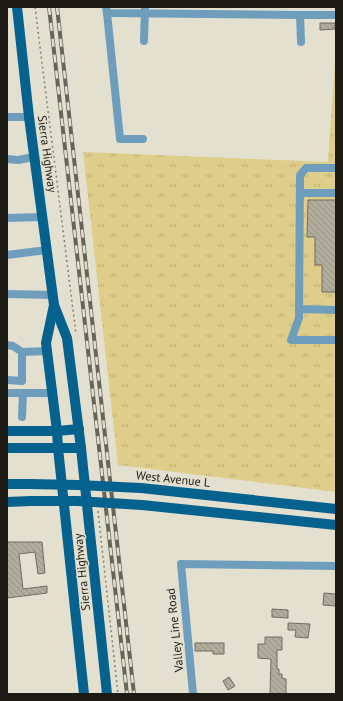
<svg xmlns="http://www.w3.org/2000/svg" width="343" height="701" viewBox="0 0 343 701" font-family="'PT Sans',sans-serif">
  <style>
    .grass { fill: url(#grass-tufts) }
    .building { fill: url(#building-back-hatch); stroke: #706d5f }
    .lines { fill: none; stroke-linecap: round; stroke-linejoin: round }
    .path { stroke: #838075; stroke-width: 1.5; stroke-dasharray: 2 3; stroke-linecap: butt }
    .minor { stroke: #6f9ebd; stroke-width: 8 }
    .major { stroke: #05628e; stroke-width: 10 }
    .rail-casing { stroke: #67655b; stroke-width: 4 }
    .rail { stroke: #e4e0d0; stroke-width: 2.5; stroke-dasharray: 8; stroke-linecap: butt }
    .major-bridge { stroke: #05628e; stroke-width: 10 }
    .labels { text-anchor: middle; stroke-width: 3; stroke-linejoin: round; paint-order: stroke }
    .street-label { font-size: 12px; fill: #1b1a14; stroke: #e4e0d0 }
  </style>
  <defs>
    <pattern id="grass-tufts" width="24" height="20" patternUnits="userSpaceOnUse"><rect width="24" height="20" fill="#dece8a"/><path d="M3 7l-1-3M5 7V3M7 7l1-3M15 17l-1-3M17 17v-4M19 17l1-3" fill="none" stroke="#beb076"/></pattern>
    <pattern id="building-back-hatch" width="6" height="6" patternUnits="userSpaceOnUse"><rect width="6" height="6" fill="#b0ad9d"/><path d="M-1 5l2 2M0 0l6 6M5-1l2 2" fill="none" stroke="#979486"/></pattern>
  </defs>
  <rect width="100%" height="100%" fill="#e4e0d0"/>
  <polygon class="grass" points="336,46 336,492 118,465 83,152 328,162"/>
  <g class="building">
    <polygon points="320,23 335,23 335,29 320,30"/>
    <polygon points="308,200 336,200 336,292 322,292 322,265 315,265 315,237 307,237"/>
    <polygon points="7,542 42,542 45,573 38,574 35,552 19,554 23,589 47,586 47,593 7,598"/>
    <polygon points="324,593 336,594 336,606 323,605"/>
    <polygon points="272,609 288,610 288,618 272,617"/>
    <polygon points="288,623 310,624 308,638 295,637 296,630 288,630"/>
    <polygon points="265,637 282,637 282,650 277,650 277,669 279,669 279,674 282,674 282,678 286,679 286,694 270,694 271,659 258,658 258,644 265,644"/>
    <polygon points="195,643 224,643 224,654 213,654 213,651 195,651"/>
    <polygon points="229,677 235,686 228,690 223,681"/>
  </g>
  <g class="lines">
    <g class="path">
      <polyline points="35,7 76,334"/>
      <polyline points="98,511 118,694"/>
    </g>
    <g class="minor">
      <polyline points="106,7 107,13 300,15"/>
      <polyline points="107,13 120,139 143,139"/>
      <polyline points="144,41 145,7"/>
      <polyline points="301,42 300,15 336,15"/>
      <polyline points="7,117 29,117"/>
      <polyline points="7,159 18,160 34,157"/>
      <polyline points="336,168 306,168 300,175 299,318 291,340 336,340"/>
      <polyline points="300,193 336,193"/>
      <polyline points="7,218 42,217"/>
      <polyline points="7,255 47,250"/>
      <polyline points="7,294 53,295"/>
      <polyline points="299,309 336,310"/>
      <polyline points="7,345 13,346 22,352 47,351"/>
      <polyline points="7,380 22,381 22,352"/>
      <polyline points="7,393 52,393"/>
      <polyline points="22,417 23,393"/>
      <polyline points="193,694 181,564 336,566"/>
    </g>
    <g class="major">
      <polyline points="17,7 29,117 54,305 67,338 81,448 107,694"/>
      <polyline points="54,305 46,343 57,431 58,448 84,694"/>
      <polyline points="7,431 57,431 79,429"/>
      <polyline points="7,448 81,448"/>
      <polyline points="7,484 29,484"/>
      <polyline points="141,488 336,509"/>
      <polyline points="7,502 31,501"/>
      <polyline points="142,505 336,525"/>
    </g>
    <defs>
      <g id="rail">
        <polyline points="49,7 127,694"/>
        <polyline points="57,7 134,694"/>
      </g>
    </defs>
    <use href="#rail" class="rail-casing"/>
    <use href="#rail" class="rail"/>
    <g class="major-bridge">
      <polyline points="29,484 78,485 141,488"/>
      <polyline points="31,501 77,501 142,505"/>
    </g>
  </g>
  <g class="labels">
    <g class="street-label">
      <text transform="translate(47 154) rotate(82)" y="4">Sierra Highway</text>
      <text transform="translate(173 479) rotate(6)" y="4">West Avenue L</text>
      <text transform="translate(82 572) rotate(-96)" y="4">Sierra Highway</text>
      <text transform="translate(175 630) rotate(-96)" y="4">Valley Line Road</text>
    </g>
  </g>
  <rect width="343" height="701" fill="none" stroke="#1b1a14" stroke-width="16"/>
</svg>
